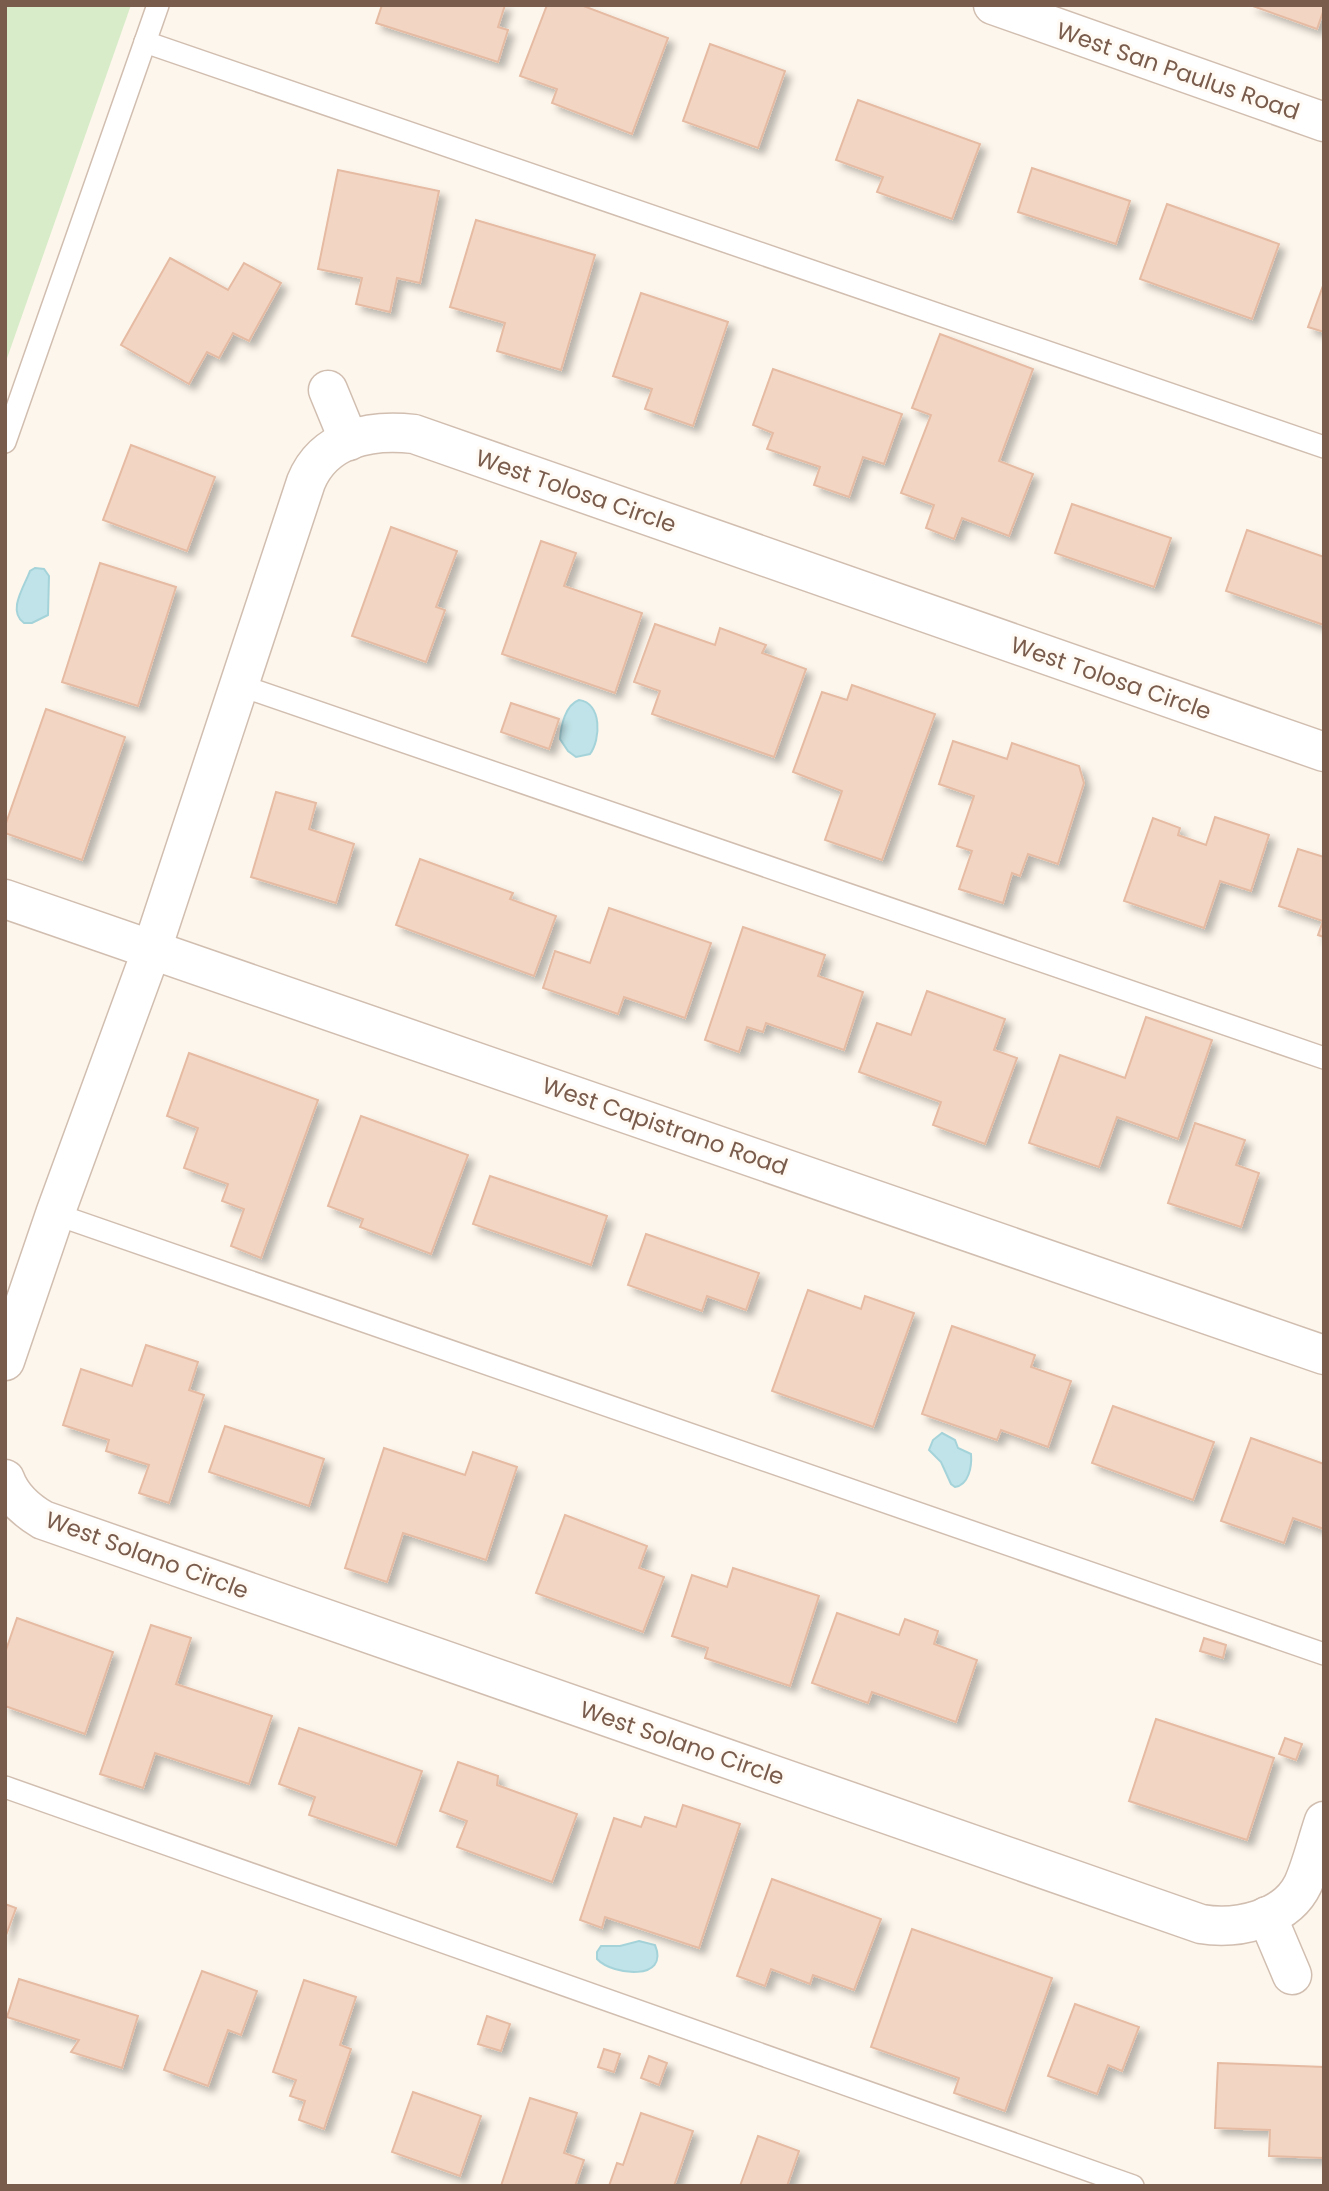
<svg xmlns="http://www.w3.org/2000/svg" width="1329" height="2191" viewBox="0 0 1329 2191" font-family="Poppins,sans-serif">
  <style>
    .green { fill: #d8ecc9 }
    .water { fill: #bfe3e8; stroke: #a5d3da; stroke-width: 2 }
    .building { fill: #f3d5c3; stroke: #e6bba3; stroke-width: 2; filter: url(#shadow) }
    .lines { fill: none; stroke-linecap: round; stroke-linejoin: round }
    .lane-casing { stroke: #d1beb0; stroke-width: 24 }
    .street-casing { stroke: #d1beb0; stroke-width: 41 }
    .lane { stroke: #fff; stroke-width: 21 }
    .street { stroke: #fff; stroke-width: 38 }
    .labels { text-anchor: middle; stroke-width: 6; stroke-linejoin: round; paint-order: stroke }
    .street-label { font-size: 23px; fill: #7a5c4d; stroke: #fffaf3 }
  </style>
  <defs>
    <filter id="shadow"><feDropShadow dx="6" dy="6" stdDeviation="3.5" flood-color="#0004"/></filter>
  </defs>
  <rect width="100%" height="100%" fill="#fdf6ec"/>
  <polygon class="green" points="5,5 131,5 5,364"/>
  <g class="water">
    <path d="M35 568 44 569 49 576 48 615 32 623H24C7 611 24 587 30 571Z"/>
    <path d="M579 700C602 703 601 739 590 754L576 757 568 751 560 739C561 726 565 705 579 700Z"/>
    <path d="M942 1433 955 1440 958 1448 971 1454C972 1466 969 1485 955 1487L951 1484 941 1462 929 1450 933 1440Z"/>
    <path d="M639 1941 655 1945C670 1981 613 1976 597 1959V1952L601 1946H620Z"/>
  </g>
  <g class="building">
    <polygon points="382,5 505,5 498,27 508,30 498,62 376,23"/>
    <polygon points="547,5 581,5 668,38 632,134 552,103 557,89 520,76"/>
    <polygon points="1250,5 1324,5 1324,9 1317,29"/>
    <polygon points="710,44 785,71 758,148 683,121"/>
    <polygon points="858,100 980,144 952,219 877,192 883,177 836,160"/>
    <polygon points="1032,168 1130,201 1116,244 1018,212"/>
    <polygon points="338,170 439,191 420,283 397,278 390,312 356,304 362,278 318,269"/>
    <polygon points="1167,204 1279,244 1252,319 1140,279"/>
    <polygon points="476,220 595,255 561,370 497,351 505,323 450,307"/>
    <polygon points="170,258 228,290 244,263 281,283 249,341 233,333 219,358 207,352 189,384 121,345"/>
    <polygon points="1324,283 1324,332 1308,327"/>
    <polygon points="641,293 728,322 693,426 645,409 652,389 613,376"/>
    <polygon points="940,334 1033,369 999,461 1033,474 1009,536 962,518 954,539 926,528 934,505 901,493 931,415 912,408"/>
    <polygon points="773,369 902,414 884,464 863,457 849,497 814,485 820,467 767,449 773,433 753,425"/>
    <polygon points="131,445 215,477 187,551 103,520"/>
    <polygon points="1072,504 1171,538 1154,587 1055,553"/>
    <polygon points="391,527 457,551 436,607 445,610 426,662 352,636"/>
    <polygon points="1247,530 1324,557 1324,625 1226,591"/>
    <polygon points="541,541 576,553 564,586 642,613 615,693 502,654"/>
    <polygon points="100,563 176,587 138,706 62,682"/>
    <polygon points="655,624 715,645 720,628 766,645 762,653 806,669 774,757 652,714 660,691 634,682"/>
    <polygon points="852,685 935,714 882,860 825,840 842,791 793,772 822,692 847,700"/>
    <polygon points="511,703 559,719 549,749 501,732"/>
    <polygon points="46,709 125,737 82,860 5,833 5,826"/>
    <polygon points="953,741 1007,759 1012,743 1079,766 1084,783 1058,864 1028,854 1020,876 1012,873 1003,903 959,889 972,851 957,846 974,796 939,784"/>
    <polygon points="276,792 316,803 309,829 354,844 336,903 251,877"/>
    <polygon points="1215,817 1269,835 1251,891 1220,881 1204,928 1124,901 1153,818 1180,828 1178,835 1206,845"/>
    <polygon points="1298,849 1324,857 1324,937 1318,935 1323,921 1279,906"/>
    <polygon points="420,859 513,893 510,899 556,916 534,976 396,925"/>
    <polygon points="609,908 711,943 685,1018 624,997 618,1014 543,988 555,951 590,963"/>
    <polygon points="743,927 825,955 818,976 863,992 844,1050 766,1023 763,1032 747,1027 739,1052 705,1040"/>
    <polygon points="927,991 1005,1019 994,1050 1017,1058 985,1144 933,1125 941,1102 859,1072 877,1023 911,1035"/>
    <polygon points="1146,1017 1212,1040 1178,1139 1117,1117 1099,1167 1029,1143 1060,1055 1125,1078"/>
    <polygon points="189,1053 318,1100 261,1258 231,1246 244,1209 222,1201 228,1184 184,1168 198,1128 167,1116"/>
    <polygon points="361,1116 468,1155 431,1254 360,1227 363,1219 328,1206"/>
    <polygon points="1195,1123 1245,1140 1236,1165 1259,1173 1241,1227 1168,1203"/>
    <polygon points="490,1176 607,1216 591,1265 473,1224"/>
    <polygon points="646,1234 759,1273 746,1310 707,1296 702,1311 628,1285"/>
    <polygon points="808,1290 861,1309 865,1296 914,1313 873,1427 772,1391"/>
    <polygon points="952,1326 1035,1355 1031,1367 1071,1381 1048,1447 1001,1430 997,1440 922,1414"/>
    <polygon points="146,1345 198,1362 189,1390 204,1395 169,1503 139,1493 149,1465 106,1451 109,1440 63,1425 81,1369 132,1386"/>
    <polygon points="1113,1406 1214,1442 1193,1500 1092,1463"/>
    <polygon points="225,1426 324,1459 309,1506 209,1472"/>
    <polygon points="1251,1438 1324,1464 1324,1529 1293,1518 1284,1543 1221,1521"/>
    <polygon points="384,1448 465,1475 473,1452 517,1467 486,1560 403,1533 387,1582 345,1568"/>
    <polygon points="565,1515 647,1546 639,1568 664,1577 643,1632 536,1593"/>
    <polygon points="733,1568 819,1596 790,1686 705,1658 708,1648 672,1636 692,1575 727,1587"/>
    <polygon points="837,1613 899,1635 905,1619 938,1631 934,1644 977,1660 956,1722 872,1692 868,1703 812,1683"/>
    <polygon points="17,1618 113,1652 85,1734 5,1706 5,1653"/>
    <polygon points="151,1625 191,1638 176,1684 272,1716 249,1784 155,1753 143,1788 100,1774"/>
    <polygon points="1204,1638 1226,1645 1223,1658 1200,1651"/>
    <polygon points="1156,1719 1274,1758 1247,1840 1129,1801"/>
    <polygon points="299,1728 422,1771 396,1845 309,1815 315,1797 279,1784"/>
    <polygon points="1285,1738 1302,1744 1296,1760 1279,1754"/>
    <polygon points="458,1762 498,1776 497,1785 577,1814 552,1882 457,1847 467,1821 440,1811"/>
    <polygon points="683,1805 740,1824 699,1948 605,1917 602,1928 580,1920 614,1818 641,1827 645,1817 676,1827"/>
    <polygon points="772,1879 881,1919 854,1990 813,1975 810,1984 771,1969 765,1986 737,1976"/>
    <polygon points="5,1904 16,1908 5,1938"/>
    <polygon points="912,1929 1052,1978 1005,2111 954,2093 959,2078 871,2047"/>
    <polygon points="202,1971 257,1991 241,2035 228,2030 208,2086 164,2070"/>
    <polygon points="19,1979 138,2016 122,2068 71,2052 79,2040 7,2017"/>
    <polygon points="304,1980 356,1997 340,2045 351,2049 324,2129 299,2120 305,2101 290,2096 296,2080 273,2072"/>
    <polygon points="1075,2004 1139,2027 1122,2071 1108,2065 1097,2094 1048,2076"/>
    <polygon points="487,2016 510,2024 501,2051 478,2044"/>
    <polygon points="604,2049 620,2054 614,2072 598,2067"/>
    <polygon points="649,2056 667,2063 659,2085 641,2078"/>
    <polygon points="1218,2063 1324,2067 1324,2158 1269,2156 1270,2130 1215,2128"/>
    <polygon points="413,2092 481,2116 460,2176 392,2152"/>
    <polygon points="530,2098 577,2113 564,2153 584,2160 575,2186 501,2186"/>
    <polygon points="641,2113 693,2131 674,2186 609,2186 617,2163 623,2165"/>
    <polygon points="758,2136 799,2151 787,2186 740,2186"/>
  </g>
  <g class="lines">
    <defs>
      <g id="lane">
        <polyline points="145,42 1324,447"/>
        <polyline points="5,442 158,5"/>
        <polyline points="239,685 1324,1058"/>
        <polyline points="55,1214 1324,1654"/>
        <polyline points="5,1787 1133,2186"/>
      </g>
      <g id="street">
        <polyline points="993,5 1324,122"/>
        <polyline points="328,390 349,441"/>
        <polyline points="5,899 1324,1355"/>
        <path d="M5 1361 55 1214 152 949 306 482C324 438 370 429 414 434L1324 752"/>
        <path d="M5 1479C12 1498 26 1510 43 1520L1201 1924C1236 1930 1286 1920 1303 1884 1312 1864 1317 1841 1324 1821"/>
        <polyline points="1267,1916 1292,1975"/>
      </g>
    </defs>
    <use href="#lane" class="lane-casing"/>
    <use href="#street" class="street-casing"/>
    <use href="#lane" class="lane"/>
    <use href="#street" class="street"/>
  </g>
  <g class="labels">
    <g class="street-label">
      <text transform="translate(1178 71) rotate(19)" y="8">West San Paulus Road</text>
      <text transform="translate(576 491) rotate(19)" y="8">West Tolosa Circle</text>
      <text transform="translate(1111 678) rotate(19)" y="8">West Tolosa Circle</text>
      <text transform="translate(665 1126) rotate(19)" y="8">West Capistrano Road</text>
      <text transform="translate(147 1555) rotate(20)" y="8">West Solano Circle</text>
      <text transform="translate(682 1743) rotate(19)" y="8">West Solano Circle</text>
    </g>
  </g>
  <rect width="1329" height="2191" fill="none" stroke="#7a5c4d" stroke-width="14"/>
</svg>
